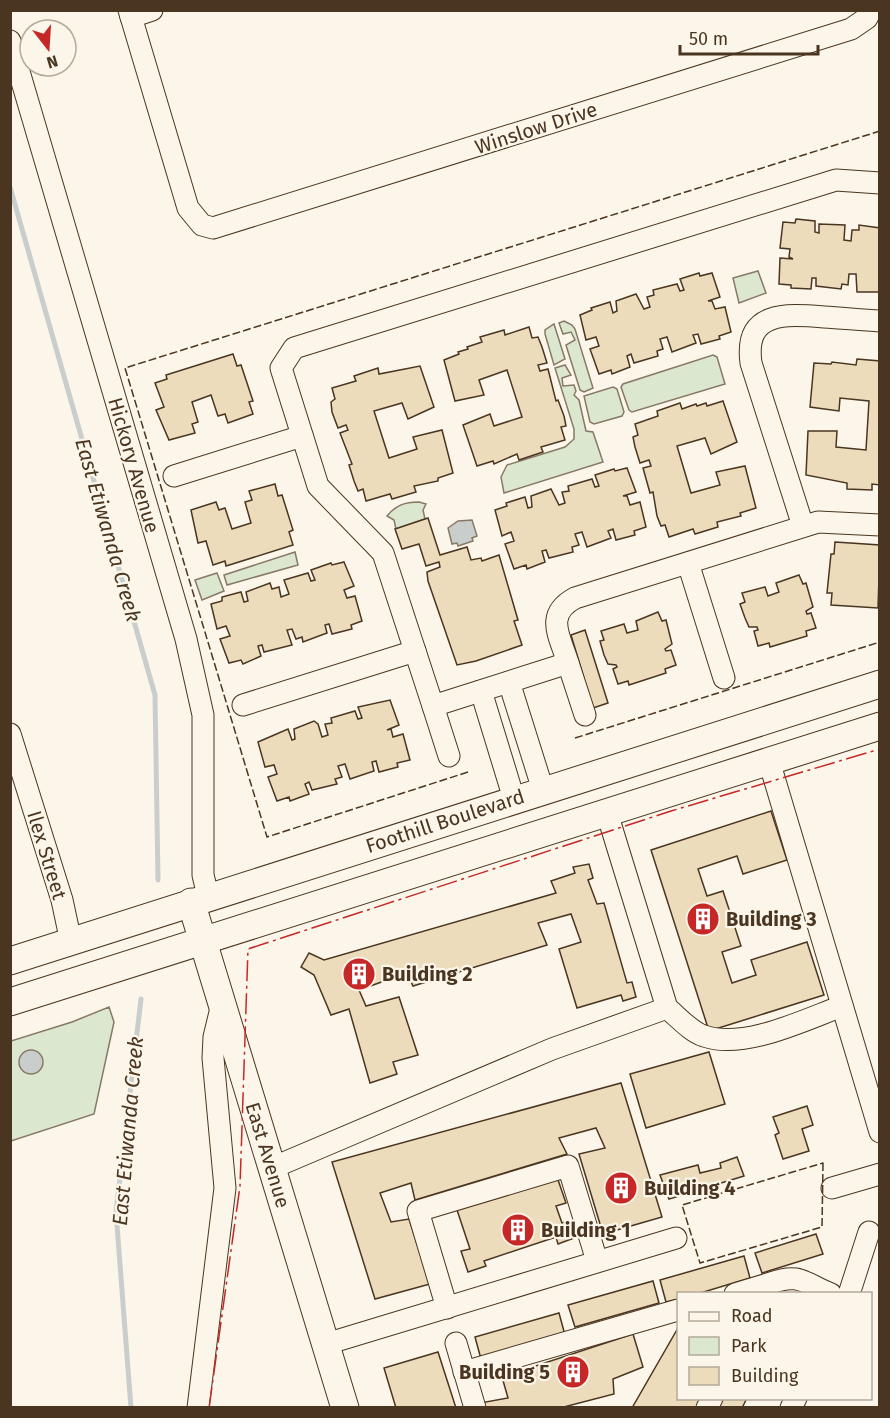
<svg xmlns="http://www.w3.org/2000/svg" width="890" height="1418" viewBox="0 0 890 1418" font-family="'Fira Sans',sans-serif">
  <style>
    .green { fill: #dce7d0; stroke: #887966; stroke-width: 1.5 }
    .water { fill: #c9cecd; stroke: #887966; stroke-width: 1.5 }
    .lines { fill: none; stroke-linecap: round; stroke-linejoin: round }
    .stream { stroke: #c9cecd; stroke-width: 5 }
    .building { fill: #ecdcbc; stroke: #4a3520; stroke-width: 1.5 }
    .minor-casing { stroke: #4a3520; stroke-width: 23 }
    .major-casing { stroke: #4a3520; stroke-width: 29 }
    .minor { stroke: #fbf6e9; stroke-width: 21 }
    .major { stroke: #fbf6e9; stroke-width: 27 }
    .fence { stroke: #4a3520; stroke-width: 1.5; stroke-dasharray: 8 3; stroke-linecap: butt }
    .power { stroke: #c62828; stroke-width: 1.5; stroke-dasharray: 21 4.5 3 4.5; stroke-linecap: butt }
    .labels { text-anchor: middle; stroke-width: 4.5; stroke-linejoin: round; paint-order: stroke }
    .street-label { font-size: 20px; fill: #4a3520; stroke: #fbf6e9 }
    .poi-label { font-size: 20px; font-weight: bold; fill: #4a3520; stroke: #fbf6e9; text-anchor: start }
    .water-label { font-size: 21px; font-style: italic; fill: #4a3520; stroke: #fbf6e9 }
  </style>
  <rect width="100%" height="100%" fill="#fbf6e9"/>
  <g class="green">
    <polygon points="758,271 766,293 739,303 733,278"/>
    <polygon points="564,321 572,325 575,329 593,388 584,392 580,390 566,345 575,340 571,332 563,334 559,323"/>
    <polygon points="554,324 565,359 554,365 545,334 545,330"/>
    <polygon points="713,355 717,357 725,384 632,412 629,410 621,387 623,384"/>
    <polygon points="565,365 571,375 562,378 563,386 574,385 576,391 574,395 579,400 586,431 593,432 603,462 504,493 501,477 507,465 565,447 574,439 574,429 555,368"/>
    <polygon points="613,387 617,389 624,412 622,416 594,424 590,422 584,396"/>
    <path d="M419 502 426 504 423 510 425 519 396 529 394 520 387 516C396 505 405 502 419 502Z"/>
    <polygon points="295,552 298,565 227,585 224,575"/>
    <polygon points="217,573 224,591 202,600 195,580"/>
    <polygon points="109,1007 114,1022 94,1114 11,1141 11,1041 72,1022"/>
  </g>
  <g class="water">
    <polygon points="472,520 477,536 472,538 473,541 458,546 457,543 452,544 448,528 458,521"/>
    <circle cx="31" cy="1062" r="12"/>
  </g>
  <g class="lines">
    <g class="stream">
      <polyline points="10,187 155,695 158,880"/>
      <polyline points="131,1408 116,1212 141,999"/>
    </g>
  </g>
  <g class="building">
    <polygon points="796,219 815,221 815,232 819,233 819,224 845,225 844,240 851,241 852,230 859,230 859,225 880,228 879,292 857,292 856,274 849,274 848,285 842,284 841,289 816,286 816,278 812,278 811,289 791,288 791,285 779,284 780,258 793,259 789,257 790,249 780,248 783,222 795,223"/>
    <polygon points="699,273 700,276 712,273 720,297 708,301 712,301 715,309 725,307 731,332 719,336 720,339 701,344 698,334 693,335 696,343 672,352 667,337 660,339 663,349 657,351 658,356 634,363 631,354 627,356 630,367 612,374 611,370 599,374 590,349 599,346 596,337 586,340 580,315 592,310 591,308 610,302 613,313 617,311 616,301 636,294 644,309 650,307 647,297 654,295 653,290 677,284 680,291 684,290 680,279"/>
    <polygon points="529,327 532,338 538,337 542,347 547,363 538,365 540,371 548,369 556,401 558,400 564,416 566,426 561,427 565,440 541,447 543,452 519,460 517,454 494,464 493,461 477,466 463,425 490,414 494,426 522,417 507,370 479,380 484,395 455,401 444,360 459,354 458,352 468,349 467,347 482,342 480,337 504,330 505,335"/>
    <polygon points="233,354 237,366 241,365 253,401 249,402 253,414 228,423 225,414 218,416 211,395 192,402 198,422 192,424 195,433 169,440 156,410 164,407 155,383 167,379 166,375"/>
    <polygon points="857,359 880,361 880,485 872,484 872,490 847,489 847,483 806,475 808,431 837,431 836,447 866,450 869,401 840,398 839,411 810,407 814,363 831,364 832,362 856,365"/>
    <polygon points="420,366 434,407 408,419 402,403 374,411 389,458 417,449 413,437 442,430 453,473 438,478 438,481 414,486 416,492 392,499 390,494 366,501 363,489 358,491 354,481 349,465 352,464 340,433 348,430 346,425 338,428 332,412 331,402 335,399 332,388 356,381 354,376 378,368 379,374"/>
    <polygon points="723,401 737,442 711,454 705,438 677,446 691,493 720,485 716,472 745,466 756,508 740,513 741,516 717,522 718,527 695,534 693,529 669,537 665,525 661,526 657,516 653,492 650,493 643,468 651,466 649,460 640,463 635,447 633,437 638,435 635,424 658,416 657,411 680,403 682,409 696,404 697,406 706,403 707,406"/>
    <polygon points="627,468 636,492 623,496 627,496 630,505 640,502 646,527 634,531 635,535 616,540 613,529 608,531 611,538 587,547 582,532 575,534 579,545 572,547 573,552 549,558 546,550 542,551 545,562 527,569 526,565 514,569 505,544 514,541 511,532 502,536 495,510 507,506 506,503 525,497 528,508 532,507 531,496 551,489 559,505 565,503 562,492 569,491 568,486 592,479 595,487 599,486 595,475 614,469 615,471"/>
    <polygon points="275,484 278,496 282,495 293,530 289,532 293,545 226,566 225,561 213,565 206,541 198,543 191,510 216,502 219,510 225,508 232,529 251,523 245,502 252,500 249,491"/>
    <polygon points="428,518 440,555 467,547 471,560 481,558 482,561 499,555 518,620 514,621 522,645 476,661 457,665 428,581 427,572 440,567 439,562 426,566 419,544 402,549 395,529"/>
    <polygon points="835,542 880,545 878,608 831,605 832,593 827,593 831,554 834,554"/>
    <polygon points="344,562 354,586 344,590 347,598 355,596 362,621 351,625 352,629 332,634 329,624 325,625 327,633 303,642 302,637 296,639 292,629 287,630 292,645 264,652 262,645 258,646 261,656 243,664 241,660 229,663 220,639 230,636 226,626 217,629 211,604 222,601 222,597 241,592 244,602 248,601 246,592 270,583 272,589 279,587 281,597 289,594 284,580 308,573 311,581 315,580 311,570 331,563 332,565"/>
    <polygon points="799,575 803,584 806,583 813,607 806,611 807,614 811,613 816,628 806,631 807,636 770,647 769,643 758,646 754,631 758,630 757,627 749,627 745,618 740,604 745,602 742,593 765,587 768,596 779,592 776,583"/>
    <polygon points="658,612 662,621 666,620 672,644 665,649 666,651 671,650 676,665 665,669 666,673 629,685 628,681 618,684 613,669 617,667 616,665 608,664 604,655 600,641 604,640 601,631 624,624 627,633 638,630 636,621"/>
    <polygon points="585,630 608,703 593,708 571,635"/>
    <polygon points="390,700 399,725 387,730 391,729 393,737 403,734 410,760 397,763 398,767 379,772 376,761 372,762 374,771 350,779 345,764 338,766 342,777 335,779 337,784 312,790 309,782 305,784 309,794 290,801 289,797 277,801 268,777 277,774 274,765 265,767 258,742 288,729 292,740 295,739 294,729 314,721 318,724 322,737 328,735 325,724 332,723 331,718 355,711 358,719 362,718 358,707"/>
    <polygon points="771,811 787,860 743,874 737,856 698,869 707,896 723,891 741,946 722,952 732,983 756,975 751,960 807,942 824,995 709,1031 651,850"/>
    <polygon points="589,864 593,878 588,880 597,904 604,903 627,983 632,982 636,997 623,1001 621,995 577,1008 559,949 581,942 571,914 538,923 547,945 413,986 407,973 359,990 366,1006 399,997 418,1055 393,1062 397,1074 370,1083 349,1009 331,1015 314,975 301,967 309,953 324,960 556,893 551,881 575,873 573,867"/>
    <polygon points="709,1052 725,1104 646,1128 630,1074"/>
    <polygon points="621,1083 662,1217 603,1234 579,1154 605,1148 596,1128 559,1138 567,1154 415,1200 411,1183 380,1193 391,1222 409,1219 430,1284 375,1299 332,1162"/>
    <polygon points="807,1106 813,1125 802,1129 809,1151 783,1159 775,1135 779,1133 773,1117"/>
    <polygon points="737,1157 744,1176 669,1199 660,1175 698,1165 700,1173 721,1168 720,1163"/>
    <polygon points="557,1177 566,1203 556,1206 562,1223 568,1221 574,1238 558,1244 556,1237 484,1261 486,1266 468,1272 461,1251 470,1249 457,1210"/>
    <polygon points="816,1234 823,1254 762,1273 755,1253"/>
    <polygon points="744,1256 750,1278 697,1294 678,1294 678,1299 666,1302 660,1280"/>
    <polygon points="653,1281 659,1303 575,1327 568,1305"/>
    <polygon points="559,1313 565,1335 481,1359 475,1337"/>
    <polygon points="678,1328 678,1398 703,1398 698,1408 632,1408"/>
    <polygon points="633,1334 643,1367 613,1379 614,1394 560,1408 481,1408 480,1403 508,1398 502,1377"/>
    <polygon points="438,1352 456,1408 396,1408 384,1368"/>
    <polygon points="720,1398 747,1398 742,1408 715,1408"/>
  </g>
  <g class="lines">
    <defs>
      <g id="minor">
        <polyline points="129,10 188,208 202,225 213,228 851,29 867,18 871,10"/>
        <polyline points="131,17 152,10"/>
        <polyline points="10,41 186,639 203,715 203,875 208,896"/>
        <path d="M880 183 836 180 294 348 281 368 318 486 383 553 433 706 568 663C560 636 544 615 575 598L818 522 880 525"/>
        <polyline points="174,476 302,436"/>
        <path d="M803 526 751 363C744 311 785 314 824 317 842 318 861 320 880 321"/>
        <polyline points="688,563 724,678"/>
        <polyline points="568,663 585,715"/>
        <polyline points="509,682 543,790"/>
        <polyline points="481,691 514,799"/>
        <polyline points="243,705 415,651"/>
        <polyline points="433,706 449,756"/>
        <polyline points="10,734 62,900 71,942"/>
        <polyline points="769,761 880,1132"/>
        <path d="M607 813 667 1008C678 1017 691 1032 704 1036 744 1050 804 1020 842 1006"/>
        <polyline points="272,1168 552,1049 667,1008"/>
        <polyline points="832,1188 880,1174"/>
        <polyline points="735,1294 771,1283"/>
        <path d="M766 1294 771 1283C800 1272 805 1284 831 1294"/>
        <polyline points="849,1294 869,1232"/>
        <polyline points="447,1308 418,1211 568,1166 597,1261"/>
        <polyline points="456,1343 475,1408"/>
        <polyline points="326,1344 676,1238"/>
        <polyline points="464,1372 678,1310"/>
        <polyline points="198,1408 225,1188 213,1058 214,1037 222,1004"/>
        <polyline points="707,1408 712,1398"/>
        <polyline points="791,1408 796,1398"/>
      </g>
      <g id="major">
        <polyline points="191,902 345,1408"/>
        <polyline points="10,961 880,684"/>
        <polyline points="10,1002 880,726"/>
      </g>
    </defs>
    <use href="#minor" class="minor-casing"/>
    <use href="#major" class="major-casing"/>
    <use href="#minor" class="minor"/>
    <use href="#major" class="major"/>
    <g class="fence">
      <polyline points="575,738 880,642"/>
      <polyline points="468,772 267,837 125,368 880,131"/>
      <polygon points="823,1163 822,1227 700,1263 682,1205"/>
    </g>
    <polyline class="power" points="209,1408 240,1186 248,949 671,811 880,749"/>
  </g>
  <defs>
    <symbol id="building-disc" viewBox="-11 -11 22 22"><circle r="9.5" fill="#c62828" stroke="#fbf6e9"/><path d="M-4-6H4V6H1V3H-1V6H-4ZM-2.5-4.3h1.7v1.8h-1.7ZM.8-4.3h1.7v1.8H.8ZM-2.5-1h1.7V.8h-1.7ZM.8-1h1.7V.8H.8Z" fill="#fff"/></symbol>
  </defs>
  <g fill-rule="evenodd">
    <use href="#building-disc" x="684" y="900" width="38" height="38"/>
    <use href="#building-disc" x="340" y="955" width="38" height="38"/>
    <use href="#building-disc" x="602" y="1169" width="38" height="38"/>
    <use href="#building-disc" x="499" y="1211" width="38" height="38"/>
    <use href="#building-disc" x="554" y="1353" width="38" height="38"/>
  </g>
  <g class="labels">
    <g class="street-label">
      <text transform="translate(536 128) rotate(-18)" y="7">Winslow Drive</text>
      <text transform="translate(134 465) rotate(74)" y="7">Hickory Avenue</text>
      <text transform="translate(445 821) rotate(-18)" y="7">Foothill Boulevard</text>
      <text transform="translate(47 855) rotate(73)" y="7">Ilex Street</text>
      <text transform="translate(268 1155) rotate(73)" y="7">East Avenue</text>
    </g>
    <g class="poi-label">
      <text x="726" y="926">Building 3</text>
      <text x="382" y="981">Building 2</text>
      <text x="644" y="1195">Building 4</text>
      <text x="541" y="1237">Building 1</text>
      <text x="550" y="1379" text-anchor="end">Building 5</text>
    </g>
    <g class="water-label">
      <text transform="translate(108 530) rotate(74)" y="7">East Etiwanda Creek</text>
      <text transform="translate(128 1131) rotate(-85)" y="7">East Etiwanda Creek</text>
    </g>
  </g>
  <rect width="890" height="1418" fill="none" stroke="#4a3520" stroke-width="24"/>
  <rect x="677" y="1292" width="195" height="108" fill="#fbf6e9" stroke="#b4a999" stroke-width="1.5"/>
  <rect x="689" y="1312" width="30" height="9" fill="#fbf6e9" stroke="#b4a999" stroke-width="1.5"/>
  <text x="731" y="1322" font-size="18" fill="#4a3520">Road</text>
  <rect x="689" y="1337" width="30" height="18" fill="#dce7d0" stroke="#b4a999" stroke-width="1.5"/>
  <text x="731" y="1352" font-size="18" fill="#4a3520">Park</text>
  <rect x="689" y="1367" width="30" height="18" fill="#ecdcbc" stroke="#b4a999" stroke-width="1.5"/>
  <text x="731" y="1382" font-size="18" fill="#4a3520">Building</text>
  <g transform="translate(48 48) rotate(163)"><circle r="28" fill="#fbf6e9" stroke="#b4a999" stroke-width="1.5"/>
  <path d="M0-4.5L10 22L0 15L-10 22Z" fill="#c62828"/>
  <text y="-9" font-size="16" font-weight="bold" text-anchor="middle" fill="#4a3520">N</text>
  </g>
  <path d="M680 45v9h138v-9" fill="none" stroke="#4a3520" stroke-width="3"/>
  <text x="689" y="45" font-size="18" fill="#4a3520" stroke="#fbf6e9" stroke-width="4.5" paint-order="stroke">50 m</text>
</svg>
